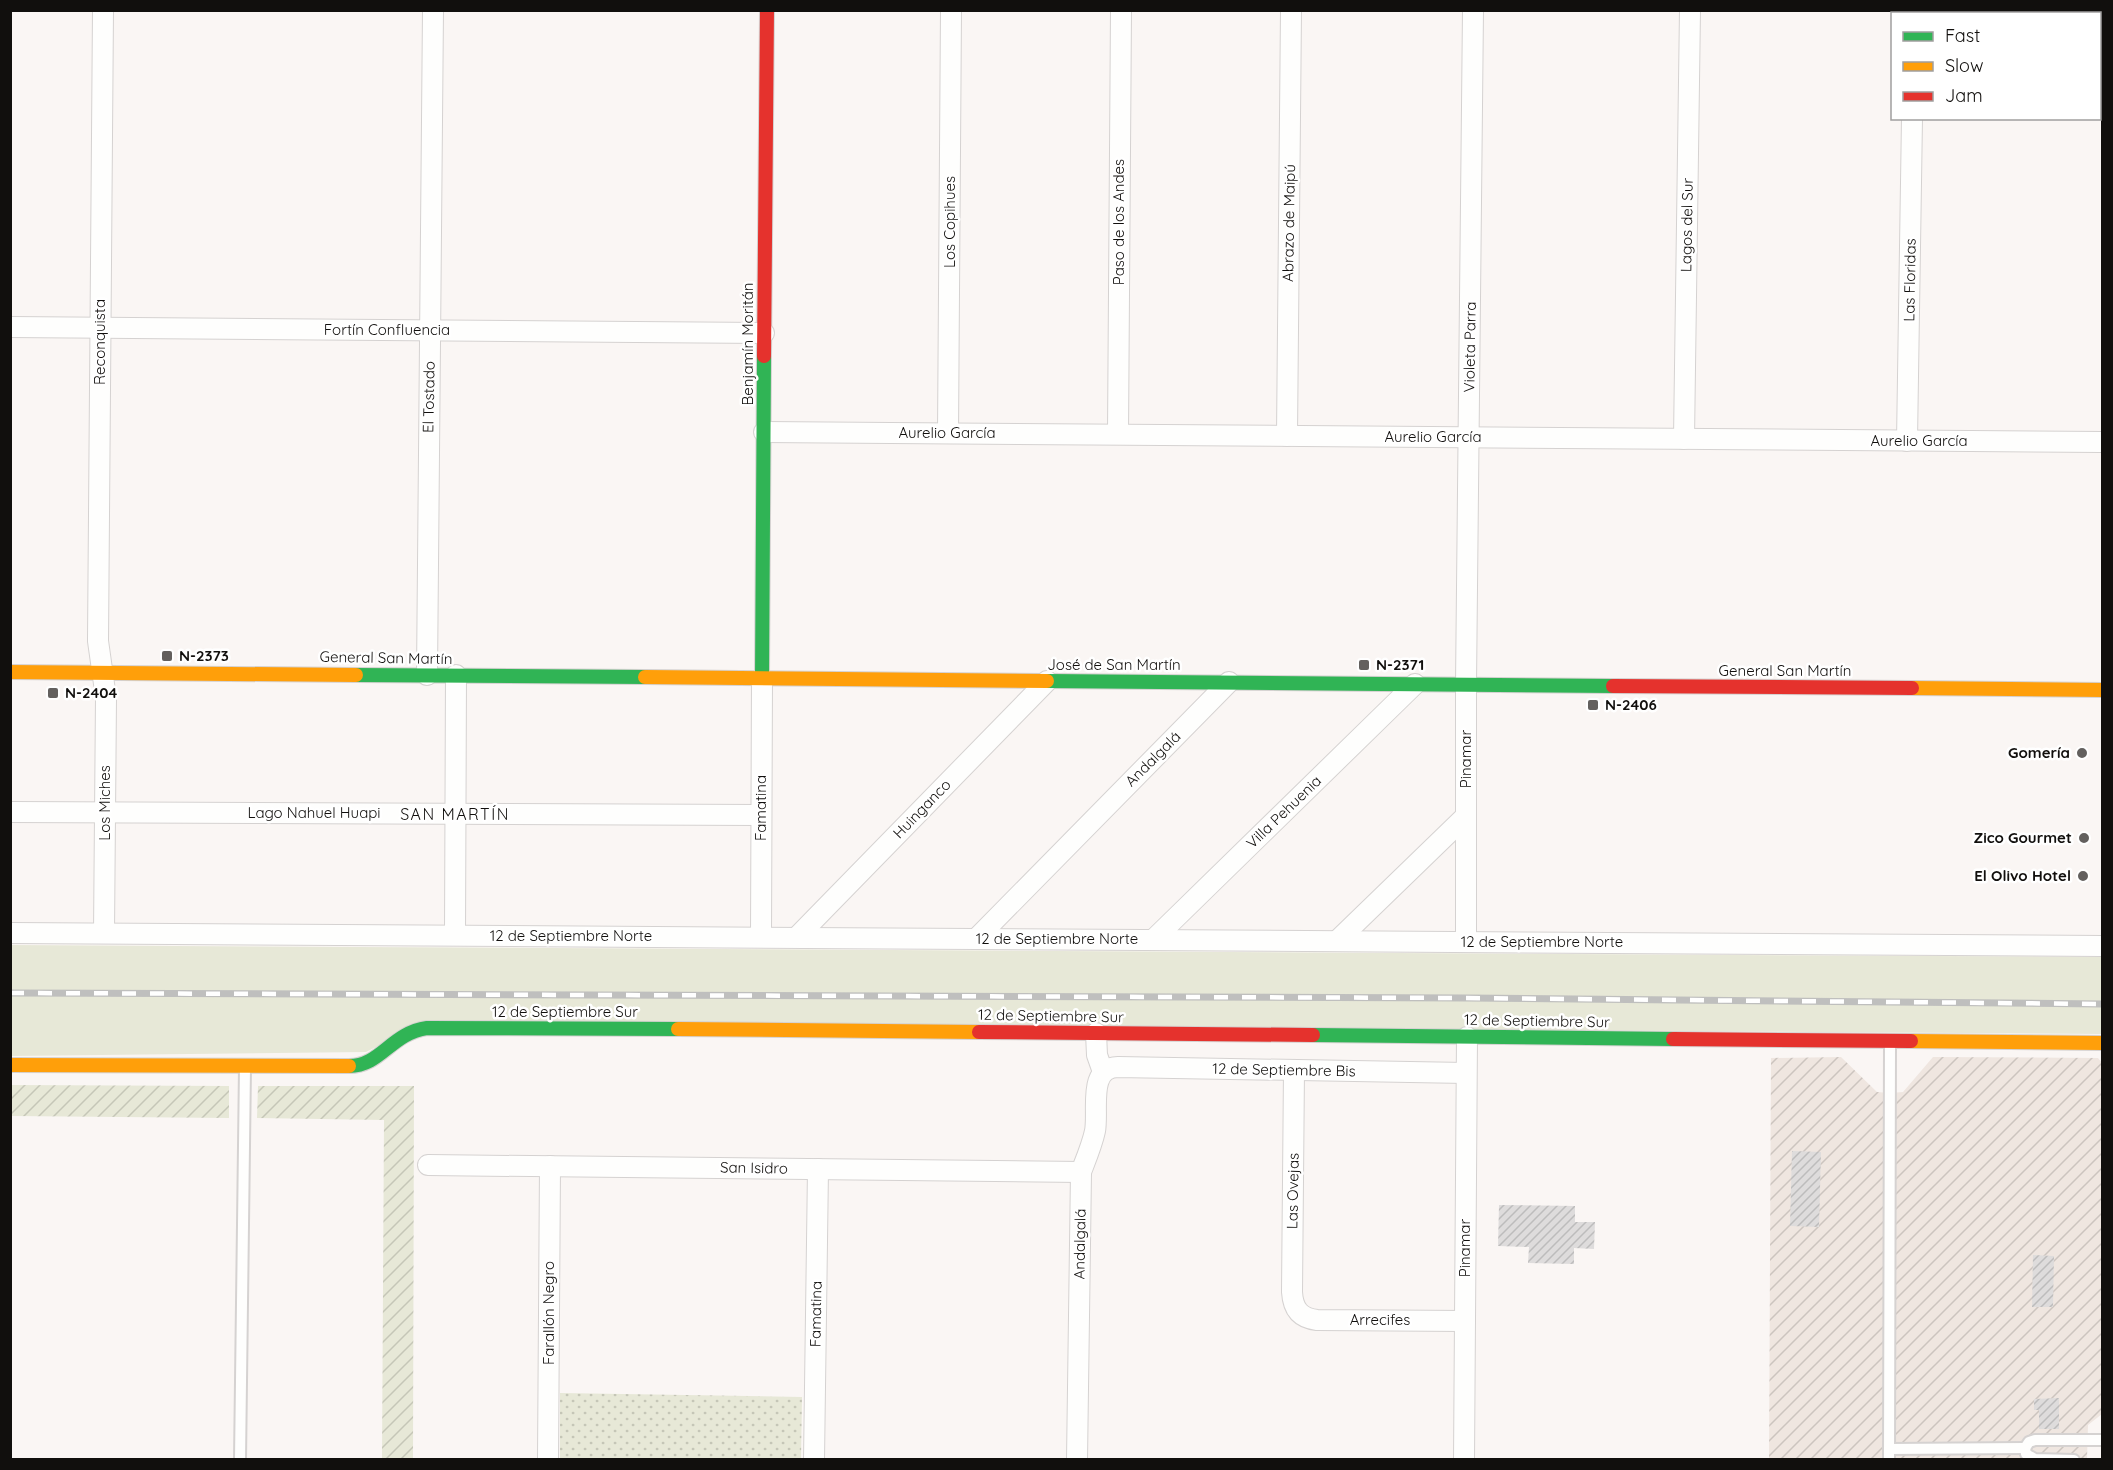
<svg xmlns="http://www.w3.org/2000/svg" width="2113" height="1470" viewBox="0 0 2113 1470" font-family="Quicksand,sans-serif">
  <style>
    .industrial { fill: url(#industrial-furrows) }
    .grass { fill: #e7e8d7 }
    .park { fill: url(#park-dots) }
    .garden { fill: url(#garden-furrows) }
    .building { fill: url(#building-hatch) }
    .lines { fill: none; stroke-linecap: round; stroke-linejoin: round }
    .lane-casing { stroke: #d5d2d1; stroke-width: 14 }
    .street-casing { stroke: #d5d2d1; stroke-width: 22 }
    .fast-casing { stroke: #d5d2d1; stroke-width: 16 }
    .slow-casing { stroke: #d5d2d1; stroke-width: 16 }
    .jam-casing { stroke: #d5d2d1; stroke-width: 16 }
    .lane { stroke: #fefefd; stroke-width: 10 }
    .street { stroke: #fefefd; stroke-width: 20 }
    .fast { stroke: #30b455; stroke-width: 14 }
    .slow { stroke: #ff9f0a; stroke-width: 14 }
    .jam { stroke: #e5322d; stroke-width: 14 }
    .rail-casing { stroke: #bfbfbe; stroke-width: 7 }
    .rail { stroke: #fff; stroke-width: 4.5; stroke-dasharray: 14; stroke-linecap: butt }
    .poi-dot { fill: #63605e; stroke: #fff; stroke-width: 2 }
    .labels { text-anchor: middle; stroke-width: 5; stroke-linejoin: round; paint-order: stroke }
    .street-label { font-size: 15px; fill: #110f0d; stroke: #fff }
    .poi-label { font-size: 15px; font-weight: bold; fill: #110f0d; stroke: #fff; text-anchor: start }
    .neighbourhood-label { font-size: 16px; letter-spacing: 1.5px; fill: #110f0d; stroke: #fff }
  </style>
  <defs>
    <pattern id="industrial-furrows" width="10" height="10" patternUnits="userSpaceOnUse" patternTransform="scale(1.5)"><rect width="10" height="10" fill="#efe6e0"/><path d="M-1 1l2-2M0 10L10 0M9 11l2-2" fill="none" stroke="#ccc4bf"/></pattern>
    <pattern id="park-dots" width="8" height="8" patternUnits="userSpaceOnUse" patternTransform="scale(1.5)"><rect width="8" height="8" fill="#e7e8d7"/><path d="M2 2h.1M6 6h.1" fill="none" stroke="#c5c6b7" stroke-width="1.8" stroke-linecap="round"/></pattern>
    <pattern id="garden-furrows" width="10" height="10" patternUnits="userSpaceOnUse" patternTransform="scale(1.5)"><rect width="10" height="10" fill="#e7e8d7"/><path d="M-1 1l2-2M0 10L10 0M9 11l2-2" fill="none" stroke="#c5c6b7"/></pattern>
    <pattern id="building-hatch" width="6" height="6" patternUnits="userSpaceOnUse" patternTransform="scale(1.5)"><rect width="6" height="6" fill="#dedcdc"/><path d="M-1 1l2-2M0 6l6-6M5 7l2-2" fill="none" stroke="#bdbcbc"/></pattern>
  </defs>
  <rect width="100%" height="100%" fill="#faf6f4"/>
  <polygon class="industrial" points="1841,1057 1877,1092 1890,1093 1903,1092 1933,1057 2098,1058 2102,1063 2102,1414 2088,1425 2087,1459 1769,1460 1771,1058"/>
  <polygon class="grass" points="11,945 2102,957 2102,1034 426,1022 366,1052 11,1056"/>
  <polygon class="park" points="560,1393 802,1397 801,1459 560,1459"/>
  <g class="garden">
    <polygon points="11,1085 229,1086 229,1118 11,1116"/>
    <polygon points="258,1086 414,1086 413,1459 382,1459 384,1120 257,1118"/>
  </g>
  <g class="building">
    <polygon points="1792,1151 1821,1152 1819,1227 1790,1226"/>
    <polygon points="1499,1205 1575,1206 1575,1222 1595,1222 1594,1249 1574,1248 1574,1264 1528,1263 1529,1247 1498,1246"/>
    <polygon points="2033,1255 2054,1256 2053,1307 2032,1307"/>
    <polygon points="2059,1398 2059,1429 2039,1429 2039,1410 2034,1410 2034,1399"/>
  </g>
  <g class="lines">
    <defs>
      <g id="lane">
        <polyline points="2025,1448 2029,1442 2035,1440 2102,1440"/>
        <polyline points="2025,1448 2026,1454 2035,1459 2074,1460"/>
        <polyline points="1889,1449 2025,1448"/>
        <polyline points="240,1460 245,1067"/>
        <polyline points="1889,1460 1890,1043"/>
      </g>
      <g id="street">
        <polyline points="103,10 98,641 106,698 104,933"/>
        <polyline points="1913,14 1913,10"/>
        <polyline points="10,327 764,333"/>
        <polyline points="764,432 2102,442"/>
        <polyline points="948,433 951,10"/>
        <polyline points="1118,434 1121,10"/>
        <polyline points="1287,436 1291,10"/>
        <polyline points="1684,439 1690,10"/>
        <polyline points="1907,441 1912,118"/>
        <polyline points="427,675 433,10"/>
        <polyline points="10,812 761,815"/>
        <polyline points="10,933 2102,946"/>
        <polyline points="455,935 456,675"/>
        <polyline points="761,937 762,678"/>
        <polyline points="797,937 1047,681"/>
        <polyline points="977,938 1229,682"/>
        <polyline points="1154,939 1415,684"/>
        <polyline points="1338,940 1466,816"/>
        <polyline points="1466,941 1466,684 1473,10"/>
        <polyline points="1096,1033 1097,1055 1103,1072"/>
        <path d="M1294 1070 1292 1292C1293 1309 1300 1318 1317 1320L1465 1321"/>
        <polyline points="428,1165 1081,1172"/>
        <polyline points="548,1460 550,1166"/>
        <polyline points="814,1460 818,1169"/>
        <path d="M1077 1460 1081 1172C1086 1159 1092 1145 1095 1131 1099 1110 1087 1068 1118 1067L1466 1073"/>
        <polyline points="1464,1460 1467,1037"/>
      </g>
      <g id="fast">
        <polyline points="356,675 645,677"/>
        <polyline points="762,678 764,356"/>
        <polyline points="1047,681 1613,686"/>
        <polyline points="1313,1035 1673,1039"/>
        <path d="M349 1066C381 1066 391 1033 427 1028L678 1029"/>
      </g>
      <g id="slow">
        <polyline points="10,672 356,675"/>
        <polyline points="645,677 1047,681"/>
        <polyline points="1912,688 2102,690"/>
        <polyline points="678,1029 979,1032"/>
        <polyline points="1911,1041 2102,1043"/>
        <polyline points="10,1065 349,1066"/>
      </g>
      <g id="jam">
        <polyline points="764,356 767,10"/>
        <polyline points="1613,686 1912,688"/>
        <polyline points="979,1032 1313,1035"/>
        <polyline points="1673,1039 1911,1041"/>
      </g>
    </defs>
    <use href="#lane" class="lane-casing"/>
    <use href="#street" class="street-casing"/>
    <use href="#fast" class="fast-casing"/>
    <use href="#slow" class="slow-casing"/>
    <use href="#jam" class="jam-casing"/>
    <use href="#lane" class="lane"/>
    <use href="#street" class="street"/>
    <use href="#fast" class="fast"/>
    <use href="#slow" class="slow"/>
    <use href="#jam" class="jam"/>
    <defs>
      <polyline id="rail" points="10,993 1466,998 2102,1004"/>
    </defs>
    <use href="#rail" class="rail-casing"/>
    <use href="#rail" class="rail"/>
  </g>
  <g class="poi-dot">
    <rect x="161" y="650" width="12" height="12" rx="3"/>
    <rect x="1358" y="659" width="12" height="12" rx="3"/>
    <rect x="47" y="687" width="12" height="12" rx="3"/>
    <rect x="1587" y="699" width="12" height="12" rx="3"/>
    <circle cx="2082" cy="753" r="6"/>
    <circle cx="2084" cy="838" r="6"/>
    <circle cx="2083" cy="876" r="6"/>
  </g>
  <g class="labels">
    <g class="street-label">
      <text transform="translate(950 222) rotate(-90)" y="5">Los Copihues</text>
      <text transform="translate(1119 222) rotate(-90)" y="5">Paso de los Andes</text>
      <text transform="translate(1289 223) rotate(-89)" y="5">Abrazo de Maipú</text>
      <text transform="translate(1687 225) rotate(-89)" y="5">Lagos del Sur</text>
      <text transform="translate(1910 280) rotate(-89)" y="5">Las Floridas</text>
      <text x="387" y="335">Fortín Confluencia</text>
      <text transform="translate(100 342) rotate(-90)" y="5">Reconquista</text>
      <text transform="translate(748 344) rotate(-90)" y="5">Benjamín Moritán</text>
      <text transform="translate(1470 347) rotate(-89)" y="5">Violeta Parra</text>
      <text transform="translate(429 397) rotate(-89)" y="5">El Tostado</text>
      <text x="947" y="438">Aurelio García</text>
      <text x="1433" y="442">Aurelio García</text>
      <text x="1919" y="446">Aurelio García</text>
      <text transform="translate(386 658) rotate(1)" y="5">General San Martín</text>
      <text x="1114" y="670">José de San Martín</text>
      <text x="1785" y="676">General San Martín</text>
      <text transform="translate(1153 759) rotate(-45)" y="5">Andalgalá</text>
      <text transform="translate(1466 759) rotate(-90)" y="5">Pinamar</text>
      <text transform="translate(105 803) rotate(-90)" y="5">Los Miches</text>
      <text transform="translate(761 808) rotate(-90)" y="5">Famatina</text>
      <text transform="translate(922 809) rotate(-46)" y="5">Huinganco</text>
      <text transform="translate(1284 812) rotate(-44)" y="5">Villa Pehuenia</text>
      <text x="314" y="818">Lago Nahuel Huapi</text>
      <text x="571" y="941">12 de Septiembre Norte</text>
      <text x="1057" y="944">12 de Septiembre Norte</text>
      <text x="1542" y="947">12 de Septiembre Norte</text>
      <text x="565" y="1017">12 de Septiembre Sur</text>
      <text transform="translate(1051 1016) rotate(1)" y="5">12 de Septiembre Sur</text>
      <text transform="translate(1537 1021) rotate(1)" y="5">12 de Septiembre Sur</text>
      <text transform="translate(1284 1070) rotate(1)" y="5">12 de Septiembre Bis</text>
      <text transform="translate(754 1168) rotate(1)" y="5">San Isidro</text>
      <text transform="translate(1293 1191) rotate(-89)" y="5">Las Ovejas</text>
      <text transform="translate(1080 1244) rotate(-89)" y="5">Andalgalá</text>
      <text transform="translate(1465 1248) rotate(-90)" y="5">Pinamar</text>
      <text transform="translate(549 1313) rotate(-90)" y="5">Farallón Negro</text>
      <text transform="translate(816 1314) rotate(-89)" y="5">Famatina</text>
      <text x="1380" y="1325">Arrecifes</text>
    </g>
    <g class="poi-label">
      <text x="179" y="661">N-2373</text>
      <text x="1376" y="670">N-2371</text>
      <text x="65" y="698">N-2404</text>
      <text x="1605" y="710">N-2406</text>
      <text x="2070" y="758" text-anchor="end">Gomería</text>
      <text x="2072" y="843" text-anchor="end">Zico Gourmet</text>
      <text x="2071" y="881" text-anchor="end">El Olivo Hotel</text>
    </g>
    <g class="neighbourhood-label">
      <text x="455" y="820">SAN MARTÍN</text>
    </g>
  </g>
  <rect width="2113" height="1470" fill="none" stroke="#110f0d" stroke-width="24"/>
  <rect x="1891" y="12" width="210" height="108" fill="#ffffff" stroke="#a09f9e" stroke-width="1.5"/>
  <rect x="1903" y="32" width="30" height="9" fill="#30b455" stroke="#a09f9e" stroke-width="1.5"/>
  <text x="1945" y="42" font-size="18" fill="#110f0d">Fast</text>
  <rect x="1903" y="62" width="30" height="9" fill="#ff9f0a" stroke="#a09f9e" stroke-width="1.5"/>
  <text x="1945" y="72" font-size="18" fill="#110f0d">Slow</text>
  <rect x="1903" y="92" width="30" height="9" fill="#e5322d" stroke="#a09f9e" stroke-width="1.5"/>
  <text x="1945" y="102" font-size="18" fill="#110f0d">Jam</text>
</svg>
